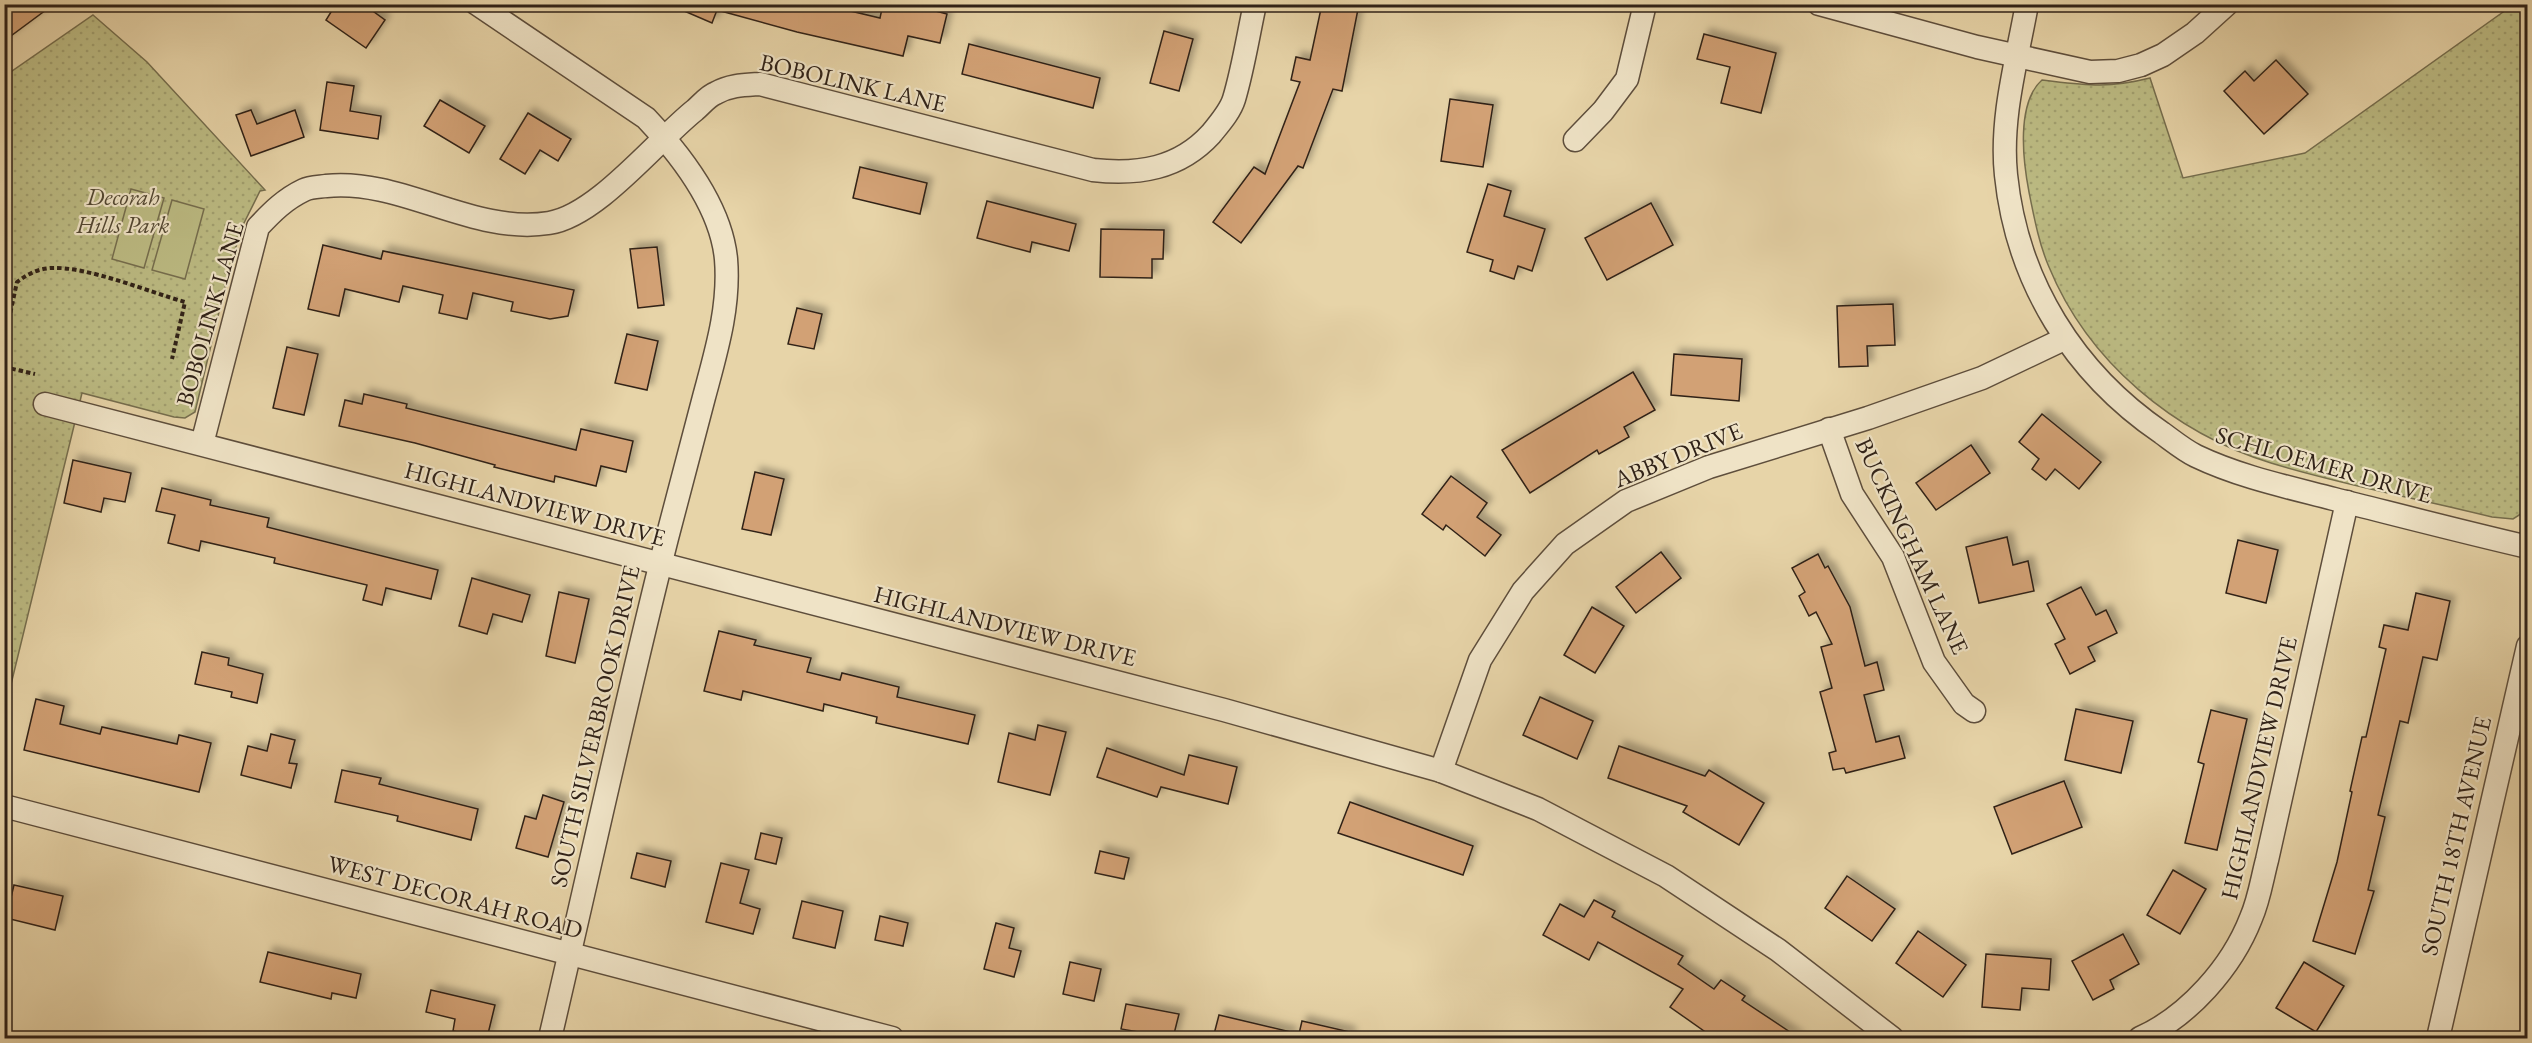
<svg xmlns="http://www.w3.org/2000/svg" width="2532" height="1043" viewBox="0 0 2532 1043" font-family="'EB Garamond',serif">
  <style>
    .park { fill: url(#park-dots); stroke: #766e4e; stroke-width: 1.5 }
    .garden { fill: #bcbb83; stroke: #766e4e; stroke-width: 1.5 }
    .building { fill: #d2a175; stroke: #302218; stroke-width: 1.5; filter: url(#shadow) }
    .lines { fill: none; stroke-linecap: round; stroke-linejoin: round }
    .minor-casing { stroke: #5e4e3c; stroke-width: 25 }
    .path { stroke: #302218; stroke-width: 4; stroke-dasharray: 4.5 3; stroke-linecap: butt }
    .minor { stroke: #efe3c6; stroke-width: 22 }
    .labels { text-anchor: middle; stroke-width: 4.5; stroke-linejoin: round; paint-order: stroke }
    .street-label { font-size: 24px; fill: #302218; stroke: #efe3c6 }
    .park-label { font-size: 24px; font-style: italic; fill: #534833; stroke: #efe3c6 }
  </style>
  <defs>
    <pattern id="park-dots" width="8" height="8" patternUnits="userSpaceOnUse" patternTransform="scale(1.5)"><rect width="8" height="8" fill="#bcbb83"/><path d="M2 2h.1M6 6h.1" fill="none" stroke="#a2a070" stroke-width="1.8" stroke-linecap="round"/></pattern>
    <filter id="shadow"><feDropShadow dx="5.5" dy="-5.5" stdDeviation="3" flood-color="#0004"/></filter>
  </defs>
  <rect width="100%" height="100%" fill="#e7d4a8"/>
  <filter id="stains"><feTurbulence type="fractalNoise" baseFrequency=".00333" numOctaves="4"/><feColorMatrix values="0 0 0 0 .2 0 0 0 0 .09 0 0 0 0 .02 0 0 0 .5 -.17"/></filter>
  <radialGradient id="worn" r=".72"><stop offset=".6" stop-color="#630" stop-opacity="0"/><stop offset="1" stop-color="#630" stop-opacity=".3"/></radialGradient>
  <g class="park">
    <path d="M2513 5H2528L2527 510 2513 519 2492 517C2419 499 2343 485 2271 463 2174 433 2088 362 2049 267 2039 244 2034 217 2029 192 2023 161 2016 103 2042 80 2085 85 2106 89 2150 78L2183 178 2305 153Z"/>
    <polygon points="93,15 147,62 265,190 260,191 243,225 231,262 195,412 185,418 174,417 82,393 5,709 5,76"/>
  </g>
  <g class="garden">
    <polygon points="131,189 164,198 144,268 112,259"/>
    <polygon points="172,200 204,209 185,279 152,270"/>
  </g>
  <g class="building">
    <polygon points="4,4 54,4 4,41"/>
    <polygon points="336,4 363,4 385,20 366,48 326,20"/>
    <polygon points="668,4 821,4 880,18 883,4 909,4 947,14 940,43 908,36 903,56 797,32 717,10 712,23"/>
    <polygon points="1322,4 1359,4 1342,91 1333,89 1303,168 1298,166 1241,243 1213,222 1254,167 1265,174 1300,82 1291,80 1296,57 1310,60"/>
    <polygon points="1164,31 1193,39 1179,91 1150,83"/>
    <polygon points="1704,34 1776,53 1761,113 1721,103 1730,67 1697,59"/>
    <polygon points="969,44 1100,78 1093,108 962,74"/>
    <polygon points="2276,60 2308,94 2264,134 2224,91 2245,71 2254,81"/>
    <polygon points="327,82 354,86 350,111 381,116 378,139 320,130"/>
    <polygon points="1450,99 1493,105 1483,167 1441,161"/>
    <polygon points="440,100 485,126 469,153 424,126"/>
    <polygon points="251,110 257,124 295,110 304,137 251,156 236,115"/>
    <polygon points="528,113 571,139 558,161 540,150 525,174 500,159"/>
    <polygon points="860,167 927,183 920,214 853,198"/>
    <polygon points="1488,184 1511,191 1504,216 1545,229 1532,271 1518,266 1514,279 1490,271 1493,260 1467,252"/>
    <polygon points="987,201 1076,224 1069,251 1032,242 1030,252 977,238"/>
    <polygon points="1651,203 1673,245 1607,280 1585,238"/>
    <polygon points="1101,229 1164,230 1163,259 1152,259 1152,278 1100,277"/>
    <polygon points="323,245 381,259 383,251 574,290 568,316 550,319 511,311 513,302 473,293 467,319 439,313 443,295 403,286 399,302 345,289 339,316 308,309"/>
    <polygon points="657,247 664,305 638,308 630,249"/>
    <polygon points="1893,304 1895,345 1867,346 1868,366 1839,367 1837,306"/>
    <polygon points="797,308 822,314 814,349 788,344"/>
    <polygon points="627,334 658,341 647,390 615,383"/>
    <polygon points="287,347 318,354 304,415 273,408"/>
    <polygon points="1674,354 1742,359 1739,401 1671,395"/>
    <polygon points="1633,372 1655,410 1624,427 1629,437 1599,454 1597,450 1530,493 1502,450"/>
    <polygon points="364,394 407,404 406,408 576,450 581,429 633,441 626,472 601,466 596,486 555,476 554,482 494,467 495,465 415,443 339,426 345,400 362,404"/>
    <polygon points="2042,414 2101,462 2079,489 2055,469 2046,480 2032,469 2039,459 2019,442"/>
    <polygon points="1971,445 1990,473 1936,510 1916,483"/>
    <polygon points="73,460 131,473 125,502 104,498 101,512 64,503"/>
    <polygon points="755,472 784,479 771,535 742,529"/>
    <polygon points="1451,476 1487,503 1477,517 1501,535 1485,556 1446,525 1443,530 1422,514"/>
    <polygon points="162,488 211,500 210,505 269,518 267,527 438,570 431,599 386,588 382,605 363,600 367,585 274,563 275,558 201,541 199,551 168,543 175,515 156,511"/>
    <polygon points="2007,537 2013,565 2028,561 2034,591 1979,603 1966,547"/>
    <polygon points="2238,540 2278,550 2266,603 2226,593"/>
    <polygon points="1661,552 1681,578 1636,613 1616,587"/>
    <polygon points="1818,554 1825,568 1828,566 1850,607 1865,666 1877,662 1884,690 1864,695 1876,742 1899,736 1905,758 1846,773 1844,768 1833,770 1829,753 1836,751 1820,692 1832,688 1821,647 1832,644 1816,612 1809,616 1799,596 1805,592 1792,568"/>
    <polygon points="472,578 530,595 522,622 493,614 487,634 459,626"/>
    <polygon points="2081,587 2096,615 2106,610 2117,633 2088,647 2095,661 2070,674 2055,644 2065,639 2047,604"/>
    <polygon points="559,592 589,599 575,663 546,656"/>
    <polygon points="2416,593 2450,601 2437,660 2423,657 2408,723 2400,721 2378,815 2385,817 2368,890 2374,891 2355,954 2313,941 2337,862 2352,792 2350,791 2362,737 2366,737 2386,649 2379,647 2384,625 2408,630"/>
    <polygon points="1592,607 1624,626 1595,673 1564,655"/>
    <polygon points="719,631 756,640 754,645 811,658 807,672 840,680 842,673 899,687 897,697 975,715 968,744 876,723 877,717 824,704 823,711 743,691 741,700 704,691"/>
    <polygon points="202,652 229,658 228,665 263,674 257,703 231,697 232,692 195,684"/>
    <polygon points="1540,697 1593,721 1577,759 1523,735"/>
    <polygon points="36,699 64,706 60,724 100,734 102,727 177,744 179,735 211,743 199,792 24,750"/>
    <polygon points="2076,709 2133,721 2121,773 2065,760"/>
    <polygon points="2211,710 2247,719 2217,850 2185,843 2204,764 2198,762"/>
    <polygon points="1038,725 1066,732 1050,795 998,782 1009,733 1035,740"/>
    <polygon points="271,734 295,740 289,763 297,764 291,788 241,775 248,746 267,751"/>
    <polygon points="1619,746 1705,776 1709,770 1764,803 1739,845 1683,812 1687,806 1608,778"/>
    <polygon points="1107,748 1184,775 1189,755 1237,767 1228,804 1161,787 1157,797 1097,777"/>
    <polygon points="342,770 381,778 379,784 478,809 471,840 397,821 398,816 335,802"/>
    <polygon points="2064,781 2082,827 2012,854 1994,807"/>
    <polygon points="543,795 564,802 548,857 516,848 525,816 536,819"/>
    <polygon points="1350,802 1473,846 1463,875 1338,833"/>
    <polygon points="761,833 782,838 776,864 755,859"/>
    <polygon points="1100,851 1129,858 1124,879 1095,873"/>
    <polygon points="637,853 671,861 665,887 631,878"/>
    <polygon points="721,863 749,870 740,903 760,909 753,934 706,922"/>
    <polygon points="2173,870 2206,889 2180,934 2147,915"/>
    <polygon points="1847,876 1895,909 1872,941 1825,908"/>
    <polygon points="14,885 63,896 55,930 6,918"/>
    <polygon points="1594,900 1615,911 1612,917 1683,956 1678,964 1714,989 1721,980 1745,996 1742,1000 1799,1038 1714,1038 1670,1007 1683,989 1598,942 1589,960 1543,935 1560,904 1584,917"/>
    <polygon points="802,901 843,911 835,948 793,938"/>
    <polygon points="880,916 908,923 903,946 875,940"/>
    <polygon points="996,923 1014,928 1009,948 1021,951 1014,977 984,969"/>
    <polygon points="1918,931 1966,965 1943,997 1896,963"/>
    <polygon points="2123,934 2139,964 2110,980 2114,989 2093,1000 2072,961"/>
    <polygon points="268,952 361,974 356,998 332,993 331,999 260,982"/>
    <polygon points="1986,954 2051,959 2049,990 2022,988 2020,1010 1982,1007"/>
    <polygon points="1070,962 1101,969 1094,1001 1063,994"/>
    <polygon points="2304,962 2344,986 2316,1032 2276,1008"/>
    <polygon points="431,990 495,1005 487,1038 453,1031 455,1019 426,1012"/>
    <polygon points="1126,1004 1179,1014 1173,1038 1121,1029"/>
    <polygon points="1219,1015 1291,1032 1290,1038 1213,1038"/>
    <polygon points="1302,1021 1350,1032 1350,1038 1298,1038"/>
  </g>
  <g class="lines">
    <defs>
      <g id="minor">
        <path d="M477 4 646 118C680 154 721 207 726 259 730 307 716 352 704 397 692 444 679 491 667 538 625 704 589 872 550 1038"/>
        <polyline points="1819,4 1977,47 2090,72 2118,71 2141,65 2163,55 2195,33 2227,4"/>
        <path d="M2027 4C2017 60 2000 118 2006 175 2017 282 2074 373 2162 433 2173 441 2184 450 2196 456 2240 477 2288 487 2334 499 2398 515 2463 532 2528 547"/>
        <polyline points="1575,140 1603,111 1627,79 1645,4"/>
        <polyline points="45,404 1224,710 1441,771 1538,809 1666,876 1778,950 1892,1038"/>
        <polyline points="1829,429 1852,494 1893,557 1934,662 1964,704 1974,711"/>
        <path d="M202 444 258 227C272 212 285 199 304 190 310 187 319 187 326 186 402 178 472 235 549 223 597 216 657 140 695 110 702 104 708 96 716 93 730 85 745 85 760 84L1093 170C1138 175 1179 169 1211 134 1219 124 1230 112 1234 99 1243 69 1248 36 1255 4"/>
        <polyline points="1441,771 1480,660 1523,591 1565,544 1626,501 1709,467 1868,418 1982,378 2064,339"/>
        <polyline points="4,806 892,1038"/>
        <path d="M2140 1038C2188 1017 2232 967 2251 918 2259 900 2262 879 2267 860L2347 502"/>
        <polyline points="2438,1038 2528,646"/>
      </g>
    </defs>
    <use href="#minor" class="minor-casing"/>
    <g class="path">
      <path d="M4 342 17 282C28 274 37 269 51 268 87 266 149 292 185 302L172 359"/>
      <polyline points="4,367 35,374"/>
    </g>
    <use href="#minor" class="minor"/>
  </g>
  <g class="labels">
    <g class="street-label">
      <text transform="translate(853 83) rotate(13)" y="8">BOBOLINK LANE</text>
      <text transform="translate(210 314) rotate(-74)" y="8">BOBOLINK LANE</text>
      <text transform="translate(1678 455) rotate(-22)" y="8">ABBY DRIVE</text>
      <text transform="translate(2324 465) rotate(16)" y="8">SCHLOEMER DRIVE</text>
      <text transform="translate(535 504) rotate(15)" y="8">HIGHLANDVIEW DRIVE</text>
      <text transform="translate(1912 546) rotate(65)" y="8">BUCKINGHAM LANE</text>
      <text transform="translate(1005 626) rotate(14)" y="8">HIGHLANDVIEW DRIVE</text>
      <text transform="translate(595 726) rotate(-77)" y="8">SOUTH SILVERBROOK DRIVE</text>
      <text transform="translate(2259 768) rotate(-77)" y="8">HIGHLANDVIEW DRIVE</text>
      <text transform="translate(2456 836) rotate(-77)" y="8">SOUTH 18TH AVENUE</text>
      <text transform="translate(455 897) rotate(15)" y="8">WEST DECORAH ROAD</text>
    </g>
    <g class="park-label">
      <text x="123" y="205">Decorah<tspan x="123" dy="28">Hills Park</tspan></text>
    </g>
  </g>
  <rect width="2532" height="1043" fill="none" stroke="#e7d4a8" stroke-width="24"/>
  <rect x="6" y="6" width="2520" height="1031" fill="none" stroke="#302218" stroke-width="3"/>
  <rect x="12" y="12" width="2508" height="1019" fill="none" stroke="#302218" stroke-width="1.5"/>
  <rect width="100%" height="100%" filter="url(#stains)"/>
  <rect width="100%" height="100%" fill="url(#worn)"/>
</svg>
